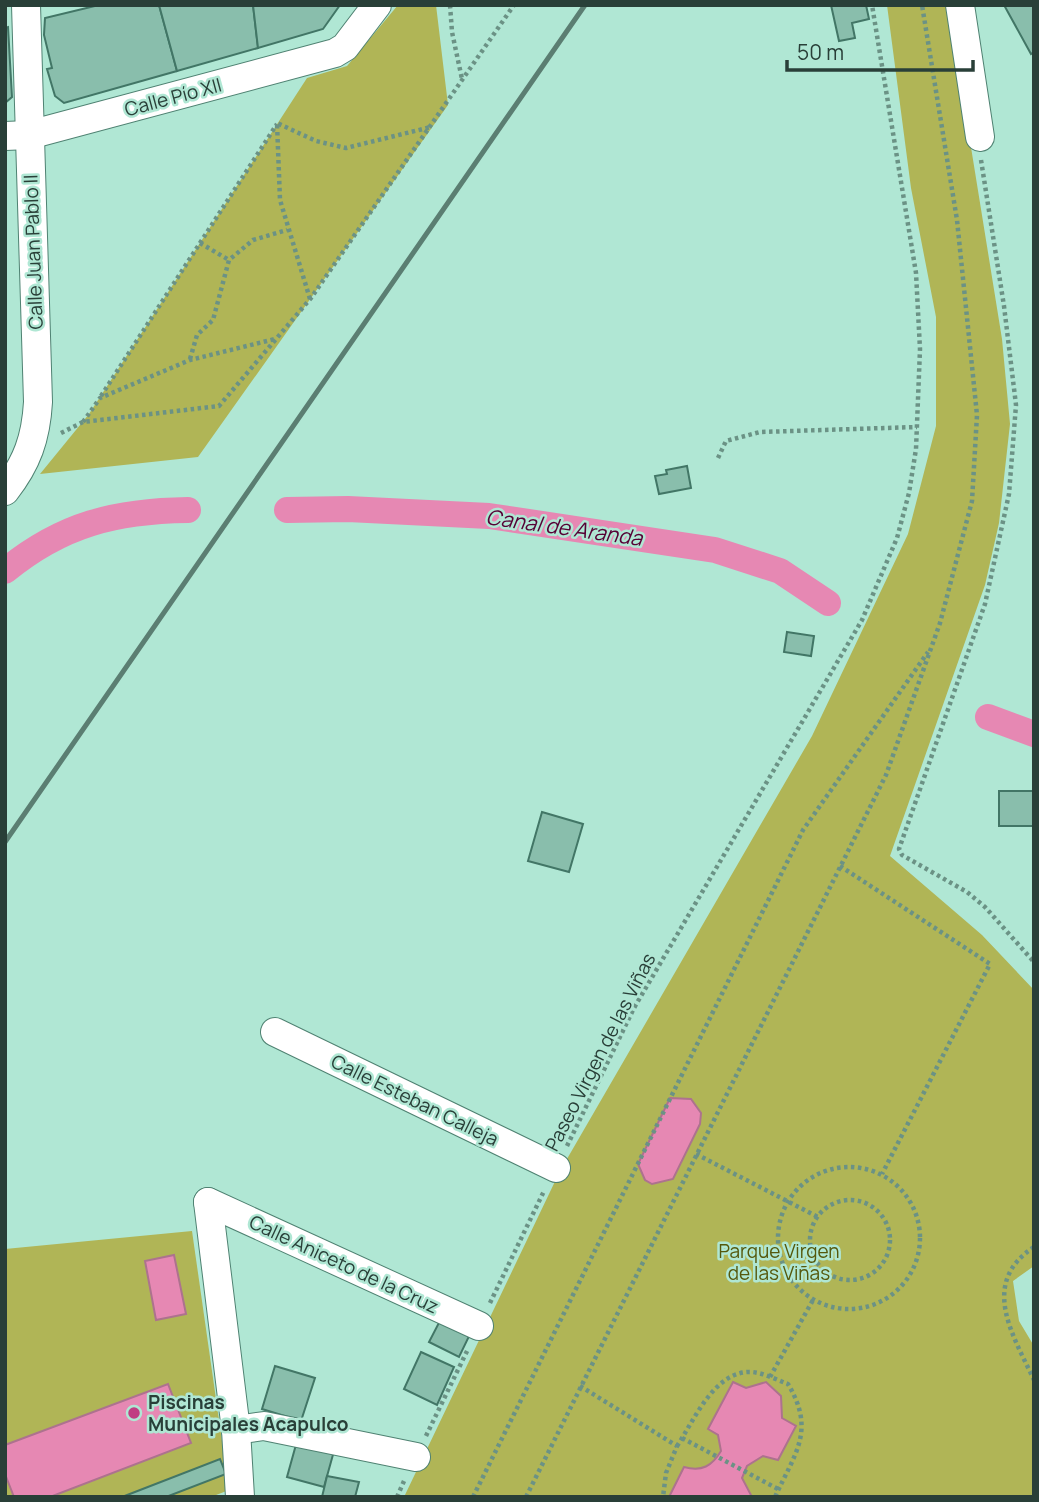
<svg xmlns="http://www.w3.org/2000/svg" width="1039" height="1502" viewBox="0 0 1039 1502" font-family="Manrope,sans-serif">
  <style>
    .green { fill: #b0b556 }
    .water { fill: #e688b3; stroke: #ad728e; stroke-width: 2 }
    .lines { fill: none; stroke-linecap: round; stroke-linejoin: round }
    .canal { stroke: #e688b3; stroke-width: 26 }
    .building { fill: #89beac; stroke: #427666; stroke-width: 2 }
    .minor-casing { stroke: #4f8272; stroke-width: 30 }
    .path { stroke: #6b9285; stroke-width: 4.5; stroke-dasharray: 3.5 3.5; stroke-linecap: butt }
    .minor { stroke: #fff; stroke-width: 28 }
    .rail { stroke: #5b7e72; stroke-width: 5 }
    .poi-dot { fill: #c03d82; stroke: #b0e7d4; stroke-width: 2.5 }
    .labels { text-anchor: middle; stroke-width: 5; stroke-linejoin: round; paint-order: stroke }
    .street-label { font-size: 19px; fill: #293f38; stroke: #b0e7d4 }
    .park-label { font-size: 19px; fill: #55580c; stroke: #b0e7d4 }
    .poi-label { font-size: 19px; font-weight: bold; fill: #293f38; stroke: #b0e7d4; text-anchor: start }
    .water-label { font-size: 21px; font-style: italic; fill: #570135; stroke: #b0e7d4 }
  </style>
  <rect width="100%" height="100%" fill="#b0e7d4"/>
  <g class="green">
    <polygon points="398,5 436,5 448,105 198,457 40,474 89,414 307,78 347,66"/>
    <polygon points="887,5 948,5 1002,339 1010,424 999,523 985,585 890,856 982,935 1034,990 1034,1266 1013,1281 1019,1321 1034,1346 1034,1497 404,1497 560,1171 812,736 908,534 936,426 936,317 911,188"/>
    <polygon points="192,1231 229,1490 211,1497 5,1497 5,1249"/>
  </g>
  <g class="water">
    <polygon points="670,1098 691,1099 701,1113 700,1124 673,1179 652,1184 645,1180 638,1164"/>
    <polygon points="174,1255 186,1314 156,1320 145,1261"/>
    <path d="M733 1382 746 1388 766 1382 781 1396 782 1418 796 1426 778 1460 763 1456 747 1466 742 1478 752 1497H669L684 1467C702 1472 712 1466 721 1451L718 1435 708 1429Z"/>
    <polygon points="168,1384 191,1443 50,1497 14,1497 5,1474 5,1445"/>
  </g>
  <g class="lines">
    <g class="canal">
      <polyline points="287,510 348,509 489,516 715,550 780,571 828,603"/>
      <path d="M5 571C62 524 116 511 188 510"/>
      <polyline points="988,717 1034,734"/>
    </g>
  </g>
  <g class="building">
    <polygon points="99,5 159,5 177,71 64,103 55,96 47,69 52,68 44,35 45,18"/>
    <polygon points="159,5 253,5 258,48 177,71"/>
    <polygon points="253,5 340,5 323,29 258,48"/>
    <polygon points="831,5 866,5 869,19 852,23 855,38 839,41"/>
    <polygon points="1004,5 1034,5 1034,52 1031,54"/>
    <polygon points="8,27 12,97 5,103 5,28"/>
    <polygon points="687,466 691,488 659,494 655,476 667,474 666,470"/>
    <polygon points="787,632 814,636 811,656 784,652"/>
    <rect x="999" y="791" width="35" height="35"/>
    <polygon points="542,812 583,824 569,872 528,861"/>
    <polygon points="444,1313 473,1328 459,1357 429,1342"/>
    <polygon points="421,1352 454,1367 437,1405 404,1389"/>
    <polygon points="275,1366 315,1378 301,1421 262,1409"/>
    <polygon points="297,1441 334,1451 324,1487 287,1477"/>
    <polygon points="220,1459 226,1474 166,1497 122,1497"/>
    <polygon points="327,1476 359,1482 355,1497 322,1497"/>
  </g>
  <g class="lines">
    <defs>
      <g id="minor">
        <polyline points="960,5 980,137"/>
        <polyline points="5,136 29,135 335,53 345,47 377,5"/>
        <path d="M5 491C27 463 36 438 38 402L26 5"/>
        <polyline points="275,1032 556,1168"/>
        <polyline points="208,1202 479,1326"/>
        <polyline points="208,1202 236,1430 240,1497"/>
        <polyline points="236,1430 264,1426 416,1457"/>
      </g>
    </defs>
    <use href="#minor" class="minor-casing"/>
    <g class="path">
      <polyline points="450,5 452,32 462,79"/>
      <polyline points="981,160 1004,306 1016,405 1009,494 985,604 899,849 902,855 967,892 985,907 1034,962"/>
      <polyline points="200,243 229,260"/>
      <polyline points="310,299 280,200 277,123 316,141 346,148 431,127"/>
      <polyline points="190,359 197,335 213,320 229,260 253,240 287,230"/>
      <polyline points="101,396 277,124"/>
      <polyline points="83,422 100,398 190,360 275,339"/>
      <polyline points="61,433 83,422 219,406 311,298 514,5"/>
      <polyline points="718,458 726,441 760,432 917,427"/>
      <polyline points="840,866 990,964 882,1174"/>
      <polyline points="567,1146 634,1008 862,620 897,538 909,493 916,449 920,349 916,273 872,5"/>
      <polyline points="696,1154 818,1217"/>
      <circle cx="849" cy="1238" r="71"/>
      <circle cx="850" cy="1240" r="40"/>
      <path d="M1034 1247C979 1283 1013 1335 1034 1380"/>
      <polyline points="490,1303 544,1191"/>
      <polyline points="770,1377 813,1300"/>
      <polyline points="580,1386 677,1446 666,1473 663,1497"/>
      <polyline points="426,1436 468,1349"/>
      <polyline points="682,1438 778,1489"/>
      <path d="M677 1446C694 1421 714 1370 752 1372 764 1373 777 1380 788 1384 816 1431 795 1453 775 1497"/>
      <polyline points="397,1497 404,1481"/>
      <polyline points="473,1497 803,830 928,652"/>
      <polyline points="526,1497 886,775 940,623 972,501 977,415 957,220 922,5"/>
    </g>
    <use href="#minor" class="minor"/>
    <polyline class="rail" points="5,842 585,5"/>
  </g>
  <circle class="poi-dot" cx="134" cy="1413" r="7"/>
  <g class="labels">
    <g class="street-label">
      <text transform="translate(173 97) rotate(-15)" y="7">Calle Pío XII</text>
      <text transform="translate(33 252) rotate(-92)" y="7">Calle Juan Pablo II</text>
      <text transform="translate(600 1052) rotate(-63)" y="7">Paseo Virgen de las Viñas</text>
      <text transform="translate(415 1100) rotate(26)" y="7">Calle Esteban Calleja</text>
      <text transform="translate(344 1264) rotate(25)" y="7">Calle Aniceto de la Cruz</text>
    </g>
    <g class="park-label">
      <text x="779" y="1258">Parque Virgen<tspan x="779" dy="22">de las Viñas</tspan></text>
    </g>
    <g class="poi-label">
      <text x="148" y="1409">Piscinas<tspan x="148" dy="22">Municipales Acapulco</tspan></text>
    </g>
    <g class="water-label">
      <text transform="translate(564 528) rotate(8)" y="7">Canal de Aranda</text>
    </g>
  </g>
  <rect width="1039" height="1502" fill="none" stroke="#293f38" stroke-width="14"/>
  <path d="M787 60v10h186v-10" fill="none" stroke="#293f38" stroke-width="3.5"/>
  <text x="797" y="60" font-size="21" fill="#293f38" stroke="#b0e7d4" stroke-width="5" paint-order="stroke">50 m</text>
</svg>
